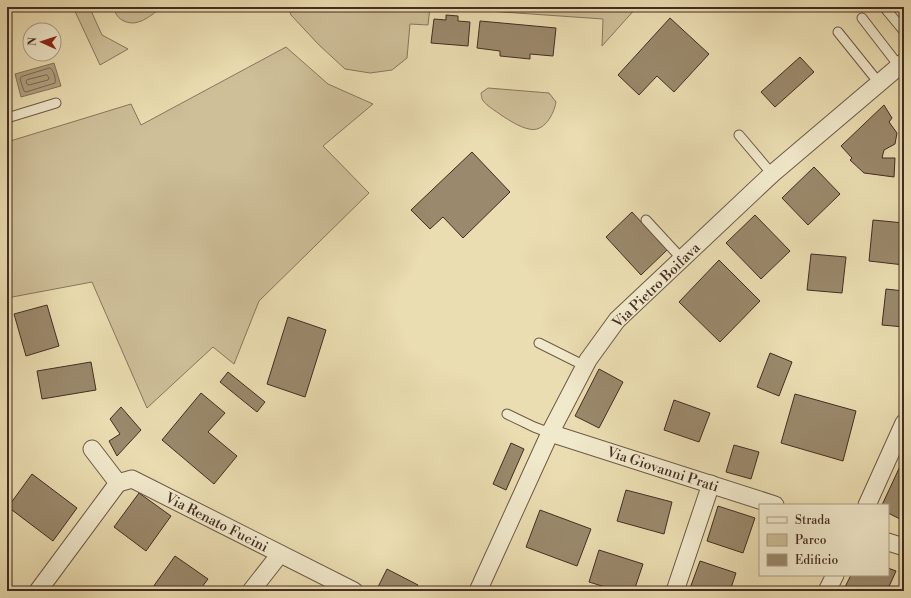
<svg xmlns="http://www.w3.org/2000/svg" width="911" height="598" viewBox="0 0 911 598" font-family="'Libre Bodoni',serif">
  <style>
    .green { fill: #cebf99; stroke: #88765e }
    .water { fill: #b1a180; stroke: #85735a }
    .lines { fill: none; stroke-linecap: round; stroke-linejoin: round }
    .shore { stroke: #7a6751; stroke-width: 1 }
    .building { fill: #9a896c; stroke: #432d22 }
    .service-casing { stroke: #6d5946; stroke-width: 11 }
    .minor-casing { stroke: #6d5946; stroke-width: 19 }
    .service { stroke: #f1e9cc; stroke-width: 9 }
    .minor { stroke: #f1e9cc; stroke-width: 17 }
    .labels { text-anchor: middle; stroke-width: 3; stroke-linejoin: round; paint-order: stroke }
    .street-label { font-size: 14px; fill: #432d22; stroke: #f1e9cc }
  </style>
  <rect width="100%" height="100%" fill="#eaddb1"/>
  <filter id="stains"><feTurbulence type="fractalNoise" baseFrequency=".005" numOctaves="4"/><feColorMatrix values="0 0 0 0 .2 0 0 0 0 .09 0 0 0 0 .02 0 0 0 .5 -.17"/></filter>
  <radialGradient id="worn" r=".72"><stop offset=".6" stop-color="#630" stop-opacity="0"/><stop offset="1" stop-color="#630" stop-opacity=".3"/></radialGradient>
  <g class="green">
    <polygon points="73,7 92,7 92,13 102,35 128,49 100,65"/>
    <path d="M114 7H163C150 15 138 29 122 20 117 17 115 13 114 7Z"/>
    <polygon points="288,7 637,7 602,46 603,19 430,7 428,25 410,24 407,58 392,70 370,73 345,69 318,44 291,15"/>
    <polygon points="286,47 328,84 373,104 323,146 369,193 259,301 234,364 213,347 147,408 92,282 7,298 7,142 131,104 141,125"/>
    <path d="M488 88 549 93 556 102C554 114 544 133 529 129 519 127 509 120 501 115 496 111 485 105 482 99 482 99 481 94 481 93Z"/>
  </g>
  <polygon class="water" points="54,63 61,86 21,97 15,74"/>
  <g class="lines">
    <g class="shore">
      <path d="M50 68C54 70 56 79 55 83L26 92 24 91 20 79 21 77Z"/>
      <polygon points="47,75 49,78 48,80 29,85 27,84 26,82 27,80"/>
    </g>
  </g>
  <g class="building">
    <polygon points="446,15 458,16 458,21 470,22 468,46 431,43 434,19 446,20"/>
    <polygon points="670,18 709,54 674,92 657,76 639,95 618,75"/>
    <polygon points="480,21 556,28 553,56 530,54 530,59 500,56 500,51 477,48"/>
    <polygon points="800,57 814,72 775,107 761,92"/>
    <polygon points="884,105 892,118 889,122 897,133 895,144 884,150 882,158 895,158 894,177 864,173 850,160 852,158 841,146"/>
    <polygon points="472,152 510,192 463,238 443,217 430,229 411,210"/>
    <polygon points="814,167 840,194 808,225 782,198"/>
    <polygon points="632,212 667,250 641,275 606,237"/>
    <polygon points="755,215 790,251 761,279 726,243"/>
    <polygon points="873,220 904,223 904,265 869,261"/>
    <polygon points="811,254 846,257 842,293 807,290"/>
    <polygon points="719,260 760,301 720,342 679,302"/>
    <polygon points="886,289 904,291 904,327 882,325"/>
    <polygon points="47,305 59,346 26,356 14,314"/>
    <polygon points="288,317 326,330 305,397 267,384"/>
    <polygon points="770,353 792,362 779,396 757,387"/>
    <polygon points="91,362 96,390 42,399 37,371"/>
    <polygon points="599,369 623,382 599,428 575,416"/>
    <polygon points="228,372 265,402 257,412 220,382"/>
    <polygon points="201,393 225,413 208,432 237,456 214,484 162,440"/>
    <polygon points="795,394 856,411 843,461 781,443"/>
    <polygon points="674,400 710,413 699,442 664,430"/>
    <polygon points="121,407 141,430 117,456 109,441 120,434 110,419"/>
    <polygon points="511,443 524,449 506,490 493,484"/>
    <polygon points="734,445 759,452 751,479 726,472"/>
    <polygon points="902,462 904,463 904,521 888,513 888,505 882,505"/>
    <polygon points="32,474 77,508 53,541 8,507"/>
    <polygon points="626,490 672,502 664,534 617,521"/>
    <polygon points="139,493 171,516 146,551 114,527"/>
    <polygon points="718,506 755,518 743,553 707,541"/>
    <polygon points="540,510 591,529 577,566 526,547"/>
    <polygon points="599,550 643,564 634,591 618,591 589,582"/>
    <polygon points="175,556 208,579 199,591 158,591 153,587"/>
    <polygon points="700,561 736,573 730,591 689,591"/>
    <polygon points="888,568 896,571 887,591 843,591 851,575 888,575"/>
    <polygon points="387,569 418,585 415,591 376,591"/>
  </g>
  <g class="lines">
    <defs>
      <g id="service">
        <polyline points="884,7 904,31"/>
        <polyline points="862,18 899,66"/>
        <polyline points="838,32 879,83"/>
        <polyline points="7,118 56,103"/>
        <polyline points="739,135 772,174"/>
        <polyline points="646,220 682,259"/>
        <polyline points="539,343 585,366"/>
        <polyline points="507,414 534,427 550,433"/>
      </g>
      <g id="minor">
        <polyline points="550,433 775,505"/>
        <polyline points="92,449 118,483 132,479 354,591"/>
        <polyline points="867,505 904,423"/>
        <polyline points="888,542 904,547"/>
        <polyline points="38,591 118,483"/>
        <polyline points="251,591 280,554"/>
        <polyline points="478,591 550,433 588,360 617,320 772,174 904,62"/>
        <polyline points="675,591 711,484"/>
        <polyline points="827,591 835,575"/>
      </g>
    </defs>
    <use href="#service" class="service-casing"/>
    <use href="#minor" class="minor-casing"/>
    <use href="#service" class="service"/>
    <use href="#minor" class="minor"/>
  </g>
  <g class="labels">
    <g class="street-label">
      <text transform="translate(656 285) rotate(-44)" y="5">Via Pietro Boifava</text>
      <text transform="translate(663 469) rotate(18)" y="5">Via Giovanni Prati</text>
      <text transform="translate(217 522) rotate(27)" y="5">Via Renato Fucini</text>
    </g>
  </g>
  <rect width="911" height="598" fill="none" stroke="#eaddb1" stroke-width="24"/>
  <rect x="8" y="8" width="895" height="582" fill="none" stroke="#432d22" stroke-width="2"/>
  <rect x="12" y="12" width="887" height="574" fill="none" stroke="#432d22"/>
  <rect x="759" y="504" width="130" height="72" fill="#f1e9cc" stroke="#ab9e88"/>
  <rect x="767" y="517" width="20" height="6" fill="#f1e9cc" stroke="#ab9e88"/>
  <text x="795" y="524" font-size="12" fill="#432d22">Strada</text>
  <rect x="767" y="534" width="20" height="12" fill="#cebf99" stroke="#ab9e88"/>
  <text x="795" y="544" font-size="12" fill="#432d22">Parco</text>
  <rect x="767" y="554" width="20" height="12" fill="#9a896c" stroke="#ab9e88"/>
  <text x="795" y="564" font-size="12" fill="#432d22">Edificio</text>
  <g transform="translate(42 42) rotate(273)"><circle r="19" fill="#f1e9cc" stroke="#ab9e88"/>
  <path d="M0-3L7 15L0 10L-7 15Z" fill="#8f2418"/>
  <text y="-6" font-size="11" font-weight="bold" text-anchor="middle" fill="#432d22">N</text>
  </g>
  <rect width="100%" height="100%" filter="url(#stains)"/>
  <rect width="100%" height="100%" fill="url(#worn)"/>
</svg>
